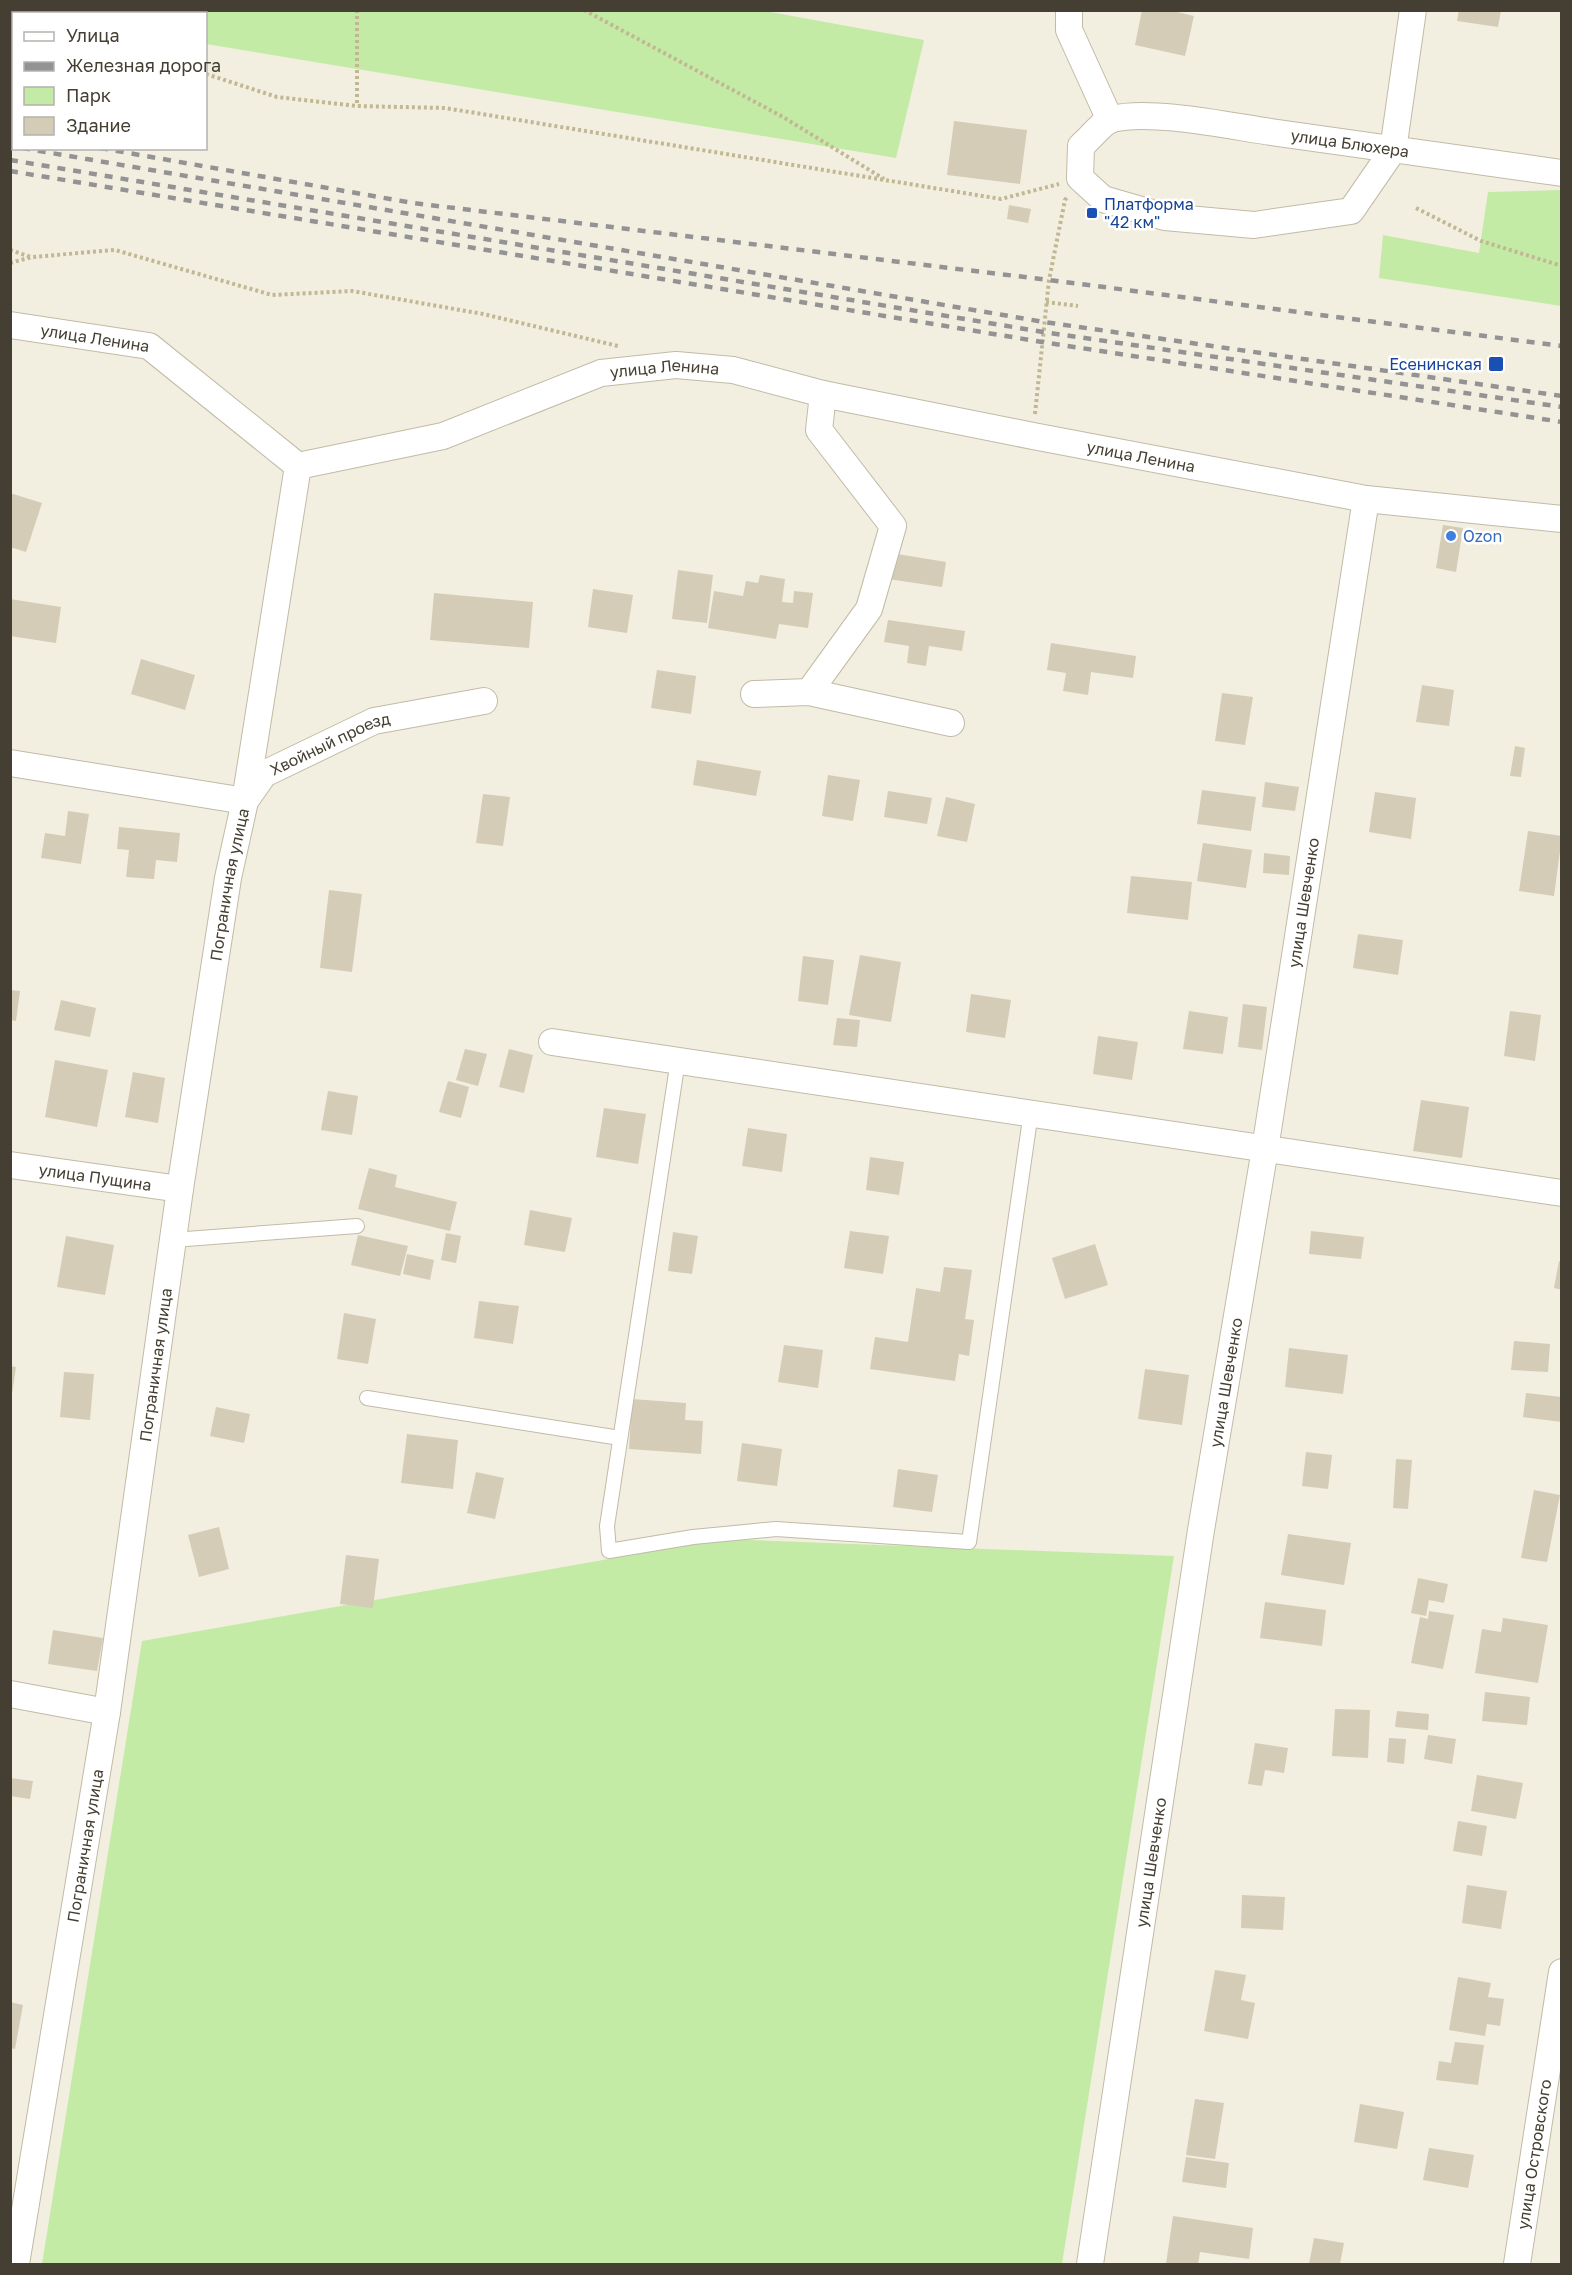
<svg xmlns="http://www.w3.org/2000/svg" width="1572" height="2275" viewBox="0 0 1572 2275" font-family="'Golos Text',sans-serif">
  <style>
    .green { fill: #c3eba5 }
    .building { fill: #d4ccb6 }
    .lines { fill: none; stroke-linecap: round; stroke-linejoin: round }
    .service-casing { stroke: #c1bba6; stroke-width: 16 }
    .minor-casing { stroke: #c1bba6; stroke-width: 28 }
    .path { stroke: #c1b793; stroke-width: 4; stroke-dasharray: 3 3; stroke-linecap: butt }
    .service { stroke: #fff; stroke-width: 14 }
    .minor { stroke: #fff; stroke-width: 26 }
    .rail { stroke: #939393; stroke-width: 4.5; stroke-dasharray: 8 8; stroke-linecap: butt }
    .transit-dot { fill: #1a4fb4; stroke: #fff; stroke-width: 2 }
    .shop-dot { fill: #3f7fe0; stroke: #fff; stroke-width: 2 }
    .labels { text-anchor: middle; stroke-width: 5; stroke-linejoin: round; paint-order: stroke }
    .street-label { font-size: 16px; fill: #443f32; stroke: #fff }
    .transit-label { font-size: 16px; fill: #164399; stroke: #fff; text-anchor: start }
    .shop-label { font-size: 16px; fill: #366cbe; stroke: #fff; text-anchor: start }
  </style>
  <rect width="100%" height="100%" fill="#f2efe1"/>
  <g class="green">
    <polygon points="759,10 924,40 896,158 206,44 206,14 23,14 10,11"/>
    <polygon points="1561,190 1561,306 1379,278 1383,235 1479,253 1488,192"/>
    <polygon points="722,1539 1174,1556 1062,2264 42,2264 142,1641"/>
  </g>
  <g class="building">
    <polygon points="1142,10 1169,10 1194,16 1185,56 1135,45"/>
    <polygon points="1459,10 1501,10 1498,27 1457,21"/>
    <polygon points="954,121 1027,130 1020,184 947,175"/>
    <polygon points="1009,205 1031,209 1028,223 1007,219"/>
    <polygon points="10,493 42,503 26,552 10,547"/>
    <polygon points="1443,525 1463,528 1456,572 1436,568"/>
    <polygon points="891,553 946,562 942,587 888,579"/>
    <polygon points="678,570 713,575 707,623 672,619"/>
    <polygon points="760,575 785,579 782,602 793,603 794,591 813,593 808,628 779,624 776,639 708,628 714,591 743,596 746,581 758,583"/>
    <polygon points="593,589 633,595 627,633 588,627"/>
    <polygon points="434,593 533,602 529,648 430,640"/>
    <polygon points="10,599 61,607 56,643 10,636"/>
    <polygon points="888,620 965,631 962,651 929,646 926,666 907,663 909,646 884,642"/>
    <polygon points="1051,643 1136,656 1133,678 1091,672 1088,695 1063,691 1066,673 1047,670"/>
    <polygon points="141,659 195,675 185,710 131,694"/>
    <polygon points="657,670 696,676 691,714 651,708"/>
    <polygon points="1422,685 1454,690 1449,726 1416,722"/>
    <polygon points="1222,693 1253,697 1245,745 1215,741"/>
    <polygon points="1515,746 1525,748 1521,777 1510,776"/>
    <polygon points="697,760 761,771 756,796 693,785"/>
    <polygon points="828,775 860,780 853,821 822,816"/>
    <polygon points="1265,782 1299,787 1295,811 1262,807"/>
    <polygon points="1202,790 1256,797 1251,831 1197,824"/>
    <polygon points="888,791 932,798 927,824 884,817"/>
    <polygon points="1375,792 1416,798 1411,839 1369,832"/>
    <polygon points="483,794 510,797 503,846 476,843"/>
    <polygon points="946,797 975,804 967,842 937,836"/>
    <polygon points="68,811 89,814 81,864 41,858 45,833 65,836"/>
    <polygon points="119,827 180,833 177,862 156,860 154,879 126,877 129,850 117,849"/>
    <polygon points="1528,831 1562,836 1554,896 1519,891"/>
    <polygon points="1203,843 1252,850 1246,888 1197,881"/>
    <polygon points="1264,853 1290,856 1289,875 1263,873"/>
    <polygon points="1131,876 1192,882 1188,920 1127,913"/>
    <polygon points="329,890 362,894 352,972 320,968"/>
    <polygon points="1358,934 1403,940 1398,975 1353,968"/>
    <polygon points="860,955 901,962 891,1022 849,1015"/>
    <polygon points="803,956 834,960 828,1005 798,1001"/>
    <polygon points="10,990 20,991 16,1021 10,1020"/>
    <polygon points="971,994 1011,1000 1005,1038 966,1032"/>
    <polygon points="61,1000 96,1008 90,1037 54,1030"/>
    <polygon points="1243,1004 1267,1007 1262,1050 1238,1047"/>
    <polygon points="1189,1011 1228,1017 1223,1054 1183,1049"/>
    <polygon points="1510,1011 1541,1015 1535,1061 1504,1056"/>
    <polygon points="837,1018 860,1020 857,1047 833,1045"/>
    <polygon points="1098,1036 1138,1042 1132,1080 1093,1074"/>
    <polygon points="465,1049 487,1054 478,1086 456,1080"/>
    <polygon points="509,1049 533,1055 524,1093 499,1087"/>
    <polygon points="55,1060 108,1070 97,1127 45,1117"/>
    <polygon points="133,1072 165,1078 158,1123 125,1117"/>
    <polygon points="448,1081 469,1087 461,1118 439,1112"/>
    <polygon points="328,1091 358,1096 352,1135 321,1130"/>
    <polygon points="1421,1100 1469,1107 1462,1158 1413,1151"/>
    <polygon points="604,1108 646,1114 638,1164 596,1157"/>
    <polygon points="748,1128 787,1134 782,1172 742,1166"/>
    <polygon points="870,1157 904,1162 899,1195 866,1190"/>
    <polygon points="369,1168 397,1175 395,1187 457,1202 450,1231 358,1209"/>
    <polygon points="530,1210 572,1218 565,1252 524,1245"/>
    <polygon points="850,1231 889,1236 883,1274 844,1268"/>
    <polygon points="1311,1231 1364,1237 1361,1259 1309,1254"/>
    <polygon points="673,1232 698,1236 692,1274 668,1271"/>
    <polygon points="446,1233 461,1236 456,1263 441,1260"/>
    <polygon points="358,1235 408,1246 400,1276 351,1265"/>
    <polygon points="66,1236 114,1245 105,1295 57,1287"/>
    <polygon points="1095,1244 1108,1285 1065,1299 1052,1258"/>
    <polygon points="407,1254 434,1260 430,1280 403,1274"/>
    <polygon points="1559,1261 1562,1262 1562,1290 1554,1288"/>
    <polygon points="944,1267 972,1270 965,1319 974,1320 969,1356 959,1354 955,1381 870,1369 875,1337 908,1342 916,1288 940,1292"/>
    <polygon points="479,1301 519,1306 513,1344 474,1338"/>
    <polygon points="344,1313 376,1319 368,1364 337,1359"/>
    <polygon points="1514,1341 1550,1344 1548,1372 1511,1370"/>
    <polygon points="784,1345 823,1350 818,1388 778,1382"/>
    <polygon points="1289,1348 1348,1355 1343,1394 1285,1387"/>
    <polygon points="10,1366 16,1367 12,1394 10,1394"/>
    <polygon points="1145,1369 1189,1375 1182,1425 1138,1419"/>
    <polygon points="64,1372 94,1374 90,1420 60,1417"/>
    <polygon points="1526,1393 1562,1397 1562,1422 1523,1417"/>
    <polygon points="632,1399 686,1403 685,1420 703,1421 701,1454 629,1449"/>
    <polygon points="216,1407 250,1414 244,1443 210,1436"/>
    <polygon points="407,1434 458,1440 453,1489 401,1483"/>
    <polygon points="742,1443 782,1449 777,1486 737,1481"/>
    <polygon points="1306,1452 1332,1455 1328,1489 1302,1486"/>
    <polygon points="1396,1459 1412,1460 1408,1509 1393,1508"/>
    <polygon points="898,1469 938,1475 932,1512 893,1507"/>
    <polygon points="476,1472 504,1478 495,1519 467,1513"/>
    <polygon points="1534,1490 1560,1495 1547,1562 1521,1558"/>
    <polygon points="219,1527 229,1569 199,1577 188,1535"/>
    <polygon points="1288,1534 1351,1543 1344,1585 1281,1575"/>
    <polygon points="346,1555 379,1559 373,1608 340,1604"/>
    <polygon points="1418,1578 1448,1584 1444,1603 1429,1600 1426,1616 1411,1613"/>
    <polygon points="1265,1602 1326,1610 1322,1646 1260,1638"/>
    <polygon points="1429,1611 1454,1615 1443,1669 1411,1663 1420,1617 1428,1619"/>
    <polygon points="1503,1618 1548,1625 1538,1683 1475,1673 1482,1629 1501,1632"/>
    <polygon points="53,1630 103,1638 97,1671 48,1664"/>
    <polygon points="1485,1692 1530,1697 1527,1725 1482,1721"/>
    <polygon points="1335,1709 1370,1710 1368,1758 1332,1756"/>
    <polygon points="1397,1711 1429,1714 1428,1730 1395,1727"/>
    <polygon points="1428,1735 1456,1739 1452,1764 1424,1759"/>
    <polygon points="1389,1738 1406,1739 1404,1764 1387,1762"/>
    <polygon points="1255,1743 1288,1748 1284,1773 1265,1770 1262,1786 1248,1784"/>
    <polygon points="1477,1775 1523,1783 1516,1819 1471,1811"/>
    <polygon points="10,1778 33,1781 30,1799 10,1796"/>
    <polygon points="1458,1821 1487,1826 1482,1856 1453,1851"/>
    <polygon points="1467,1885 1507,1891 1501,1929 1462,1923"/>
    <polygon points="1242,1895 1285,1897 1283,1930 1241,1928"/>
    <polygon points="1215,1970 1246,1975 1241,2000 1255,2003 1248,2039 1204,2031"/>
    <polygon points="1458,1977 1491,1983 1488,1997 1504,1999 1500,2026 1487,2024 1485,2036 1449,2030"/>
    <polygon points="10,2002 23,2005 15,2049 10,2048"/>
    <polygon points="1455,2042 1484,2045 1478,2085 1436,2080 1439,2061 1451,2063"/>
    <polygon points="1195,2099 1224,2103 1215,2159 1186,2155"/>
    <polygon points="1360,2104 1404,2112 1397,2149 1354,2142"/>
    <polygon points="1429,2148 1474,2155 1468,2188 1423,2180"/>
    <polygon points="1186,2157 1229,2163 1226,2188 1182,2182"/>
    <polygon points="1173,2216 1253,2228 1249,2259 1200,2252 1198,2264 1166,2264"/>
    <polygon points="1314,2238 1344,2243 1340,2264 1309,2264"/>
  </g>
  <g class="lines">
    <defs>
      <g id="service">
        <polyline points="678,1060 607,1526 609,1551 693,1537 776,1529 969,1542 1030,1119"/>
        <polyline points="173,1240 357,1226"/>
        <polyline points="367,1398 620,1438"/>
      </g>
      <g id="minor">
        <polyline points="1069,10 1069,30 1110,120"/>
        <path id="s1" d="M1413 10 1393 150 1351 211 1254 225 1165 217 1103 199 1080 178 1081 146C1090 139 1102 122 1112 119 1150 109 1230 126 1271 132 1368 146 1465 159 1562 173"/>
        <path id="s2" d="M10 325 149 346 298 466"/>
        <path id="s3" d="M298 466 443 436 601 373 676 365 733 370 823 394 1033 436 1366 499 1562 519"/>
        <polyline points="809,692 869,609 893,526 819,430 823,394"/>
        <polyline points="754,694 809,692 951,723"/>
        <path id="s4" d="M10 763 245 801 264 774 374 721 484 701"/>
        <polyline points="552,1042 1562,1193"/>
        <path id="s5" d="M10 1165 180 1189"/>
        <polyline points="10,1694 107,1712"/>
        <path id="s6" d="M16 2264 107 1712 180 1189 228 878 245 801 298 466"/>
        <path id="s7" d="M1090 2264 1201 1530 1265 1149 1366 499"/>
        <path id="s8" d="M1517 2264 1562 1972"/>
      </g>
    </defs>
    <use href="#service" class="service-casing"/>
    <use href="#minor" class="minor-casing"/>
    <g class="path">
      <polyline points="357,10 357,106"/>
      <polyline points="584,10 783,117 884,179"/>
      <polyline points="10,30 14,30"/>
      <polyline points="206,74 277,97 357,106 445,108 1001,199 1059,184"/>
      <polyline points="1416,208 1481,241 1562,266"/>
      <polyline points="10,250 31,257"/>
      <polyline points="10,263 32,257 115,250 272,295 352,291 483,314 618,346"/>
      <polyline points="1046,302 1078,306"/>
      <polyline points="1035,414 1049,280 1065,200 1068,196"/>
    </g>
    <use href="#service" class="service"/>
    <use href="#minor" class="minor"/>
    <g class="rail">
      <polyline points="10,133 14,133"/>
      <polyline points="22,148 1044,322 1562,396"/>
      <polyline points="100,148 413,203 1049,280 1562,346"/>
      <polyline points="10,160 1043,332 1562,407"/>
      <polyline points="10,171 1042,342 1562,422"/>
    </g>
  </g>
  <g class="transit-dot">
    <rect x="1086" y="207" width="12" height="12" rx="3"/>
    <rect x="1488" y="356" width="16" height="16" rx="3"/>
  </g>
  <circle class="shop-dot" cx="1451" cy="536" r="6"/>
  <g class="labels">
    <g class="street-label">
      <text dy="6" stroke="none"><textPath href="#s1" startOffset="812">улица Блюхера</textPath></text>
      <text dy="6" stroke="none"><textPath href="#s2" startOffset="86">улица Ленина</textPath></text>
      <text dy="6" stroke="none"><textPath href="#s3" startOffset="382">улица Ленина</textPath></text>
      <text dy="6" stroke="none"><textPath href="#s3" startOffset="868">улица Ленина</textPath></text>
      <text dy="6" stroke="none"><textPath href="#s4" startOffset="344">Хвойный проезд</textPath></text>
      <text dy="6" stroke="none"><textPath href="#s6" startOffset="1396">Пограничная улица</textPath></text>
      <text dy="6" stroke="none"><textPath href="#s7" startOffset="1378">улица Шевченко</textPath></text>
      <text dy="6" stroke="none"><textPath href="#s5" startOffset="86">улица Пущина</textPath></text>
      <text dy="6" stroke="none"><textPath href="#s6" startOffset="910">Пограничная улица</textPath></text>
      <text dy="6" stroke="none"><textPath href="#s7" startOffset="892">улица Шевченко</textPath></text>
      <text dy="6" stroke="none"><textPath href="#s6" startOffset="424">Пограничная улица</textPath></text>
      <text dy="6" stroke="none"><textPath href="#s7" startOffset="406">улица Шевченко</textPath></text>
      <text dy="6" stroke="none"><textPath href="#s8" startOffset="111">улица Островского</textPath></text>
    </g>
    <g class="transit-label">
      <text x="1104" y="210">Платформа<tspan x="1104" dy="18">"42 км"</tspan></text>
      <text x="1482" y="370" text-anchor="end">Есенинская</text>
    </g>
    <g class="shop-label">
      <text x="1463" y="542">Ozon</text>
    </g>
  </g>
  <rect width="1572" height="2275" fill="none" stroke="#443f32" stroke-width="24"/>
  <rect x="12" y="12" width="195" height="138" fill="#ffffff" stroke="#b4b2ad" stroke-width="1.5"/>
  <rect x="24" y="32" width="30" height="9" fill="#ffffff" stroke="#b4b2ad" stroke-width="1.5"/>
  <text x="66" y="42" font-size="18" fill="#443f32">Улица</text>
  <rect x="24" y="62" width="30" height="9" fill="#939393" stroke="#b4b2ad" stroke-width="1.5"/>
  <text x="66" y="72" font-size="18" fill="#443f32">Железная дорога</text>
  <rect x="24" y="87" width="30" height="18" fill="#c3eba5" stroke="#b4b2ad" stroke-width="1.5"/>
  <text x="66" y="102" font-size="18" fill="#443f32">Парк</text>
  <rect x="24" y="117" width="30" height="18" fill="#d4ccb6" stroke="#b4b2ad" stroke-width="1.5"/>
  <text x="66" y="132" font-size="18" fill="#443f32">Здание</text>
</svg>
